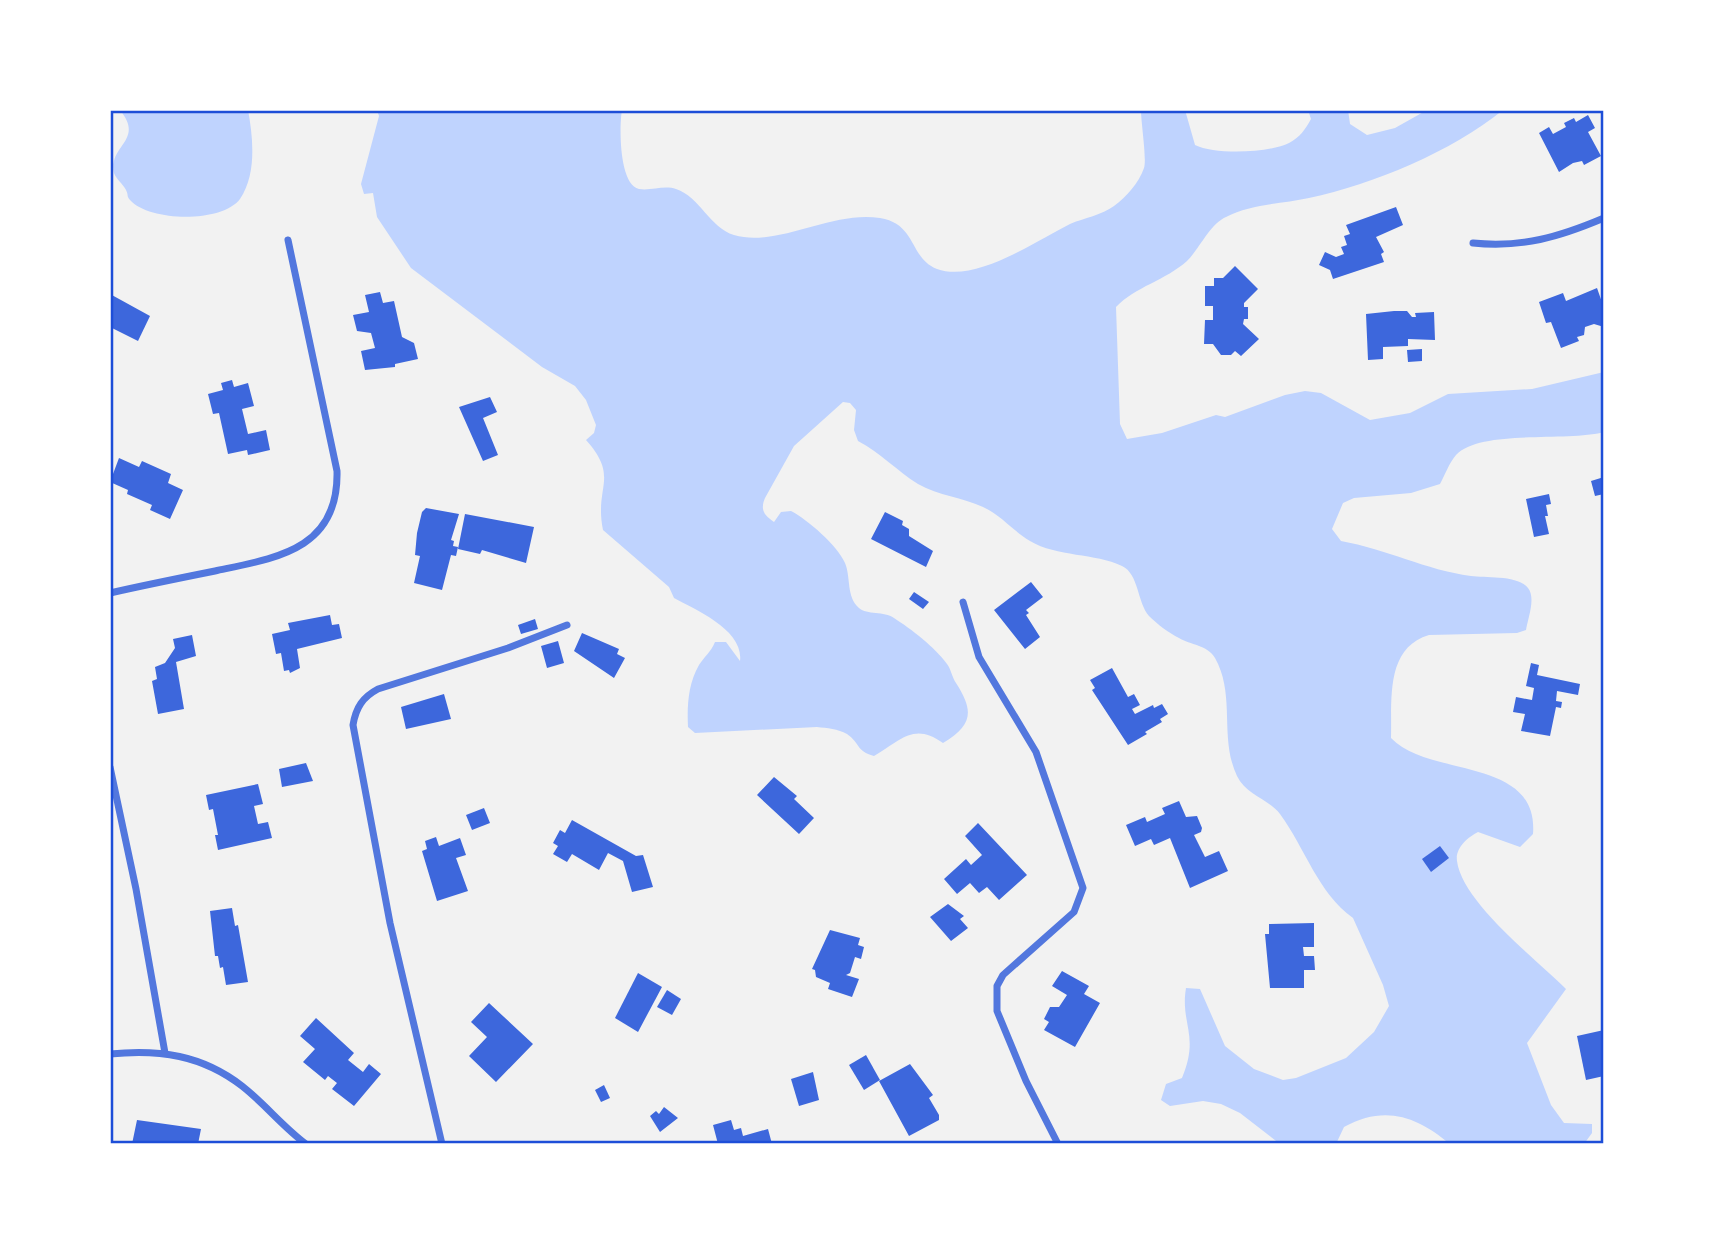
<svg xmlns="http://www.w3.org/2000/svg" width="1714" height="1254" viewBox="0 0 1714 1254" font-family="Lato,sans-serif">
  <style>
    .water { fill: #bfd3fe }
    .building { fill: #3d67dc }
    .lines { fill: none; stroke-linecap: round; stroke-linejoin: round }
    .minor { stroke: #5277de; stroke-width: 7 }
    .neatline { fill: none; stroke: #1d4ed8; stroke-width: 2.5 }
  </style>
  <rect width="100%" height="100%" fill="#f2f2f2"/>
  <g class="water">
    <path d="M120 110H248C253 137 257 174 240 199 222 223 150 222 130 200 126 195 129 196 126 190 123 184 116 179 114 173 108 145 145 141 120 110Z"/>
    <path d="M377 110H622C619 126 619 185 639 189 651 191 664 185 676 189 700 197 710 228 734 235 777 248 832 210 880 218 917 224 909 258 937 269 976 283 1036 241 1070 224 1084 218 1102 215 1114 206 1126 197 1139 183 1144 168 1147 159 1141 123 1141 110H1185L1195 145C1215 155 1269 153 1289 143 1300 137 1305 130 1311 119L1308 110H1348L1350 124 1367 135 1395 128 1427 110H1503C1451 152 1374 184 1309 198 1282 204 1251 204 1226 217 1210 224 1200 248 1187 261 1166 280 1135 287 1116 307L1120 424 1127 439 1162 433 1216 415 1225 417 1285 395 1305 391 1321 393 1370 420 1410 413 1448 394 1532 389 1604 372V432C1567 442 1480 429 1456 455 1449 463 1445 475 1440 484L1411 493 1354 498 1343 503 1332 529 1341 541C1386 549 1426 570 1471 576 1486 578 1518 575 1528 588 1536 598 1528 618 1526 630L1517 633 1429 635C1385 648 1392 700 1391 738 1428 778 1539 756 1533 834L1520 847 1478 832C1468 837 1455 848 1457 861 1462 902 1537 960 1566 989L1527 1043 1551 1105 1564 1123 1592 1124V1133L1584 1144H1450C1418 1117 1385 1104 1344 1127L1336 1144H1280L1240 1113 1221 1104 1203 1101 1170 1106 1161 1100 1166 1084 1182 1078C1200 1035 1180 1024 1186 988L1200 989 1225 1046 1254 1069 1283 1080 1296 1078 1346 1058 1374 1032 1389 1006 1383 985 1353 918C1318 893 1305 848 1280 814 1269 799 1246 795 1237 776 1219 738 1236 695 1215 658 1208 645 1190 645 1179 638 1169 633 1157 624 1149 616 1137 602 1139 574 1122 566 1095 553 1057 557 1030 541 1013 531 1001 515 983 507 962 497 939 496 918 484 897 471 881 453 858 441L854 430 856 410 850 403 843 402 794 446 765 498C760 510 764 515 774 522L781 512 791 511C808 520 837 545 845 563 851 577 846 597 859 608 867 615 884 611 894 618 911 629 935 647 947 664 951 669 952 677 956 683 974 711 973 725 943 743 914 722 901 740 874 756 856 751 860 743 847 734 838 729 827 728 817 727L695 733 688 727C687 706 688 684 699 665 704 657 711 652 715 642H726L740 661C744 630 696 610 674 598L669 587 603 530C594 486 620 478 586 440L594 433 596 425 586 400 575 386 542 367 411 268 377 217 373 193 364 194 361 184 379 116Z"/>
  </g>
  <g class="building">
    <polygon points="1588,115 1595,128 1588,132 1601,156 1584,165 1582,161 1573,163 1559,172 1539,133 1549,127 1553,134 1566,127 1564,123 1574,118 1576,122"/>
    <polygon points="1396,207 1403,225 1376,237 1384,252 1381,254 1384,262 1333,279 1330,270 1319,265 1325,252 1336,257 1344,254 1341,247 1347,245 1344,236 1350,234 1346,225"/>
    <polygon points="1235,266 1258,289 1244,303 1244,307 1248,307 1248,319 1244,319 1243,324 1259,339 1241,356 1235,351 1231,355 1221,355 1213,344 1204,344 1205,320 1213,320 1213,306 1205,306 1205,286 1214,286 1214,278 1223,278"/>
    <polygon points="1597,288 1604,308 1604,327 1594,324 1585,327 1584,335 1577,337 1579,341 1561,348 1551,322 1546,323 1539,302 1563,293 1566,301"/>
    <polygon points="380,292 383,303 394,301 402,337 414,343 418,359 395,364 395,367 365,370 361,351 375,348 371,333 357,331 353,315 369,312 365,295"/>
    <polygon points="110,294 150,316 138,341 110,327"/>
    <polygon points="1394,311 1407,311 1412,317 1416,317 1415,313 1434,312 1435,340 1408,339 1408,346 1383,347 1383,359 1368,360 1366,314"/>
    <polygon points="1422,349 1422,361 1408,362 1407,350"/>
    <polygon points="232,380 234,387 248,383 254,406 242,409 248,434 266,430 270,450 248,455 247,450 228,454 219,413 213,414 208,394 223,390 221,383"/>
    <polygon points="490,397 497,412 483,418 498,455 483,461 459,407"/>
    <polygon points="119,458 139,467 142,461 171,474 168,483 183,490 170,519 150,510 152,505 127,494 128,490 110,482"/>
    <polygon points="1604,477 1604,494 1595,496 1591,481"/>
    <polygon points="1549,494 1551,504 1546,505 1548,516 1545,516 1549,534 1534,537 1526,499"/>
    <polygon points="426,508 459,514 451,540 454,541 453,546 458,547 456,556 451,555 442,590 414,583 420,556 415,555 417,533 422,512"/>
    <polygon points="885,512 903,521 902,525 909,529 909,536 933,551 926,567 871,539"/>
    <polygon points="465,514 534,527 526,563 482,550 480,554 458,549"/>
    <polygon points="1031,582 1043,597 1026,610 1029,613 1026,615 1040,637 1025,649 994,610"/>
    <polygon points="914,592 929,602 923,609 909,599"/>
    <polygon points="330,615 332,625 339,624 342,638 297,649 300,668 290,673 289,670 284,671 281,653 276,654 272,634 290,630 288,623"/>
    <polygon points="535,619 538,629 521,634 518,625"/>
    <polygon points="582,633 619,649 617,654 625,658 614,678 574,651"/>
    <polygon points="192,635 196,656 176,662 184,709 158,714 152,681 157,679 155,667 165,663 175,648 173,639"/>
    <polygon points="558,641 564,663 547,668 541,646"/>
    <polygon points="1531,663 1539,665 1537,675 1580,684 1578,695 1557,691 1556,701 1562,702 1561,708 1556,707 1550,736 1521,731 1525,714 1513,712 1516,697 1532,700 1534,688 1526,686"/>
    <polygon points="1112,668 1128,697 1134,694 1140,705 1132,709 1135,714 1153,705 1154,708 1162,704 1168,714 1160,719 1162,722 1145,732 1147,734 1128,745 1092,690 1095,688 1090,680"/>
    <polygon points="444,694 451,719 406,729 401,707"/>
    <polygon points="306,763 313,781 282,787 279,769"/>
    <polygon points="774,777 797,796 794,799 814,818 799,834 757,795"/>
    <polygon points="258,784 263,804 254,806 258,824 268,822 272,838 218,850 215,835 218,835 213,809 209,810 206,795"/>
    <polygon points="1179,801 1186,817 1197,816 1202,828 1201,832 1194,835 1205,857 1219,851 1228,871 1190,888 1170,838 1154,845 1151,839 1135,846 1126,825 1145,817 1147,822 1165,814 1162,808"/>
    <polygon points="484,808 490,823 472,830 466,815"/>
    <polygon points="572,820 636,856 643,855 653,887 632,892 623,861 608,853 599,870 572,854 567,862 553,854 558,846 553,843 560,830 565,833"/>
    <polygon points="978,823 1027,875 999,900 987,887 979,893 970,883 957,894 944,879 966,859 971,865 982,855 965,836"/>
    <polygon points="436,837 439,846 460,838 466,855 456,858 468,891 437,901 422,851 427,849 425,841"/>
    <polygon points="1440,846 1449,858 1431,872 1422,859"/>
    <polygon points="948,904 964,916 960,919 968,928 951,941 930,917"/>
    <polygon points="232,908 235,926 238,925 248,982 226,985 223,967 220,968 218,956 215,956 210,911"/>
    <polygon points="1314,923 1314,947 1303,947 1304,956 1314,956 1315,970 1304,970 1304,988 1270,988 1265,934 1269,934 1269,924"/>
    <polygon points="830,930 860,938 858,945 864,947 861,959 855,957 850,973 846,975 859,979 852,997 828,989 830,983 816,977 815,970 812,969"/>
    <polygon points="1062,971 1089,986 1084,994 1100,1003 1075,1047 1044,1030 1049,1022 1044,1019 1050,1007 1059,1007 1067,995 1052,986"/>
    <polygon points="638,973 662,987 638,1032 615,1018"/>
    <polygon points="667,990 681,999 672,1015 657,1007"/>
    <polygon points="489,1003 533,1044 496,1082 469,1056 487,1037 471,1022"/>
    <polygon points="316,1018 354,1053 348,1060 363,1072 369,1064 381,1074 354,1106 332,1089 337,1083 328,1076 325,1080 303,1062 315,1049 300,1036"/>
    <polygon points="1604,1030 1604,1076 1586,1080 1577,1036"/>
    <polygon points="866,1055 880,1080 864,1090 849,1065"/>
    <polygon points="910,1064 933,1095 929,1098 939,1115 939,1120 909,1136 879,1081"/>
    <polygon points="813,1072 819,1100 799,1106 791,1079"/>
    <polygon points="604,1085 610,1098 601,1102 595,1090"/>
    <polygon points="664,1107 678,1118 660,1132 650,1116 656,1111 659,1114"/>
    <polygon points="137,1120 201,1129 198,1144 145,1141 145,1144 132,1144"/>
    <polygon points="731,1120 734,1130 741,1128 743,1136 768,1129 772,1144 718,1144 713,1125"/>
  </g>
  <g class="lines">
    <g class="minor">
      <path d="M1473 243C1522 248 1559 237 1604 218"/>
      <path d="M110 593C145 585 180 578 215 571 276 558 339 550 337 471L288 240"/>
      <polyline points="963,602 979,657 1036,752 1083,888 1074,912 1003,975 997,986 997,1011 1026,1081 1058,1144"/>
      <polyline points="110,767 136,889 165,1053"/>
      <path d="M110 1054C159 1049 202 1055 242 1086 265 1104 283 1127 306 1144"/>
      <path d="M442 1144 390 923 353 725C356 707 363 697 378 689L508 648 567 625"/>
    </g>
  </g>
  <rect width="1714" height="1254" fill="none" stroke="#ffffff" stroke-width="224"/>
  <rect x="112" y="112" width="1490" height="1030" class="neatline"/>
</svg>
